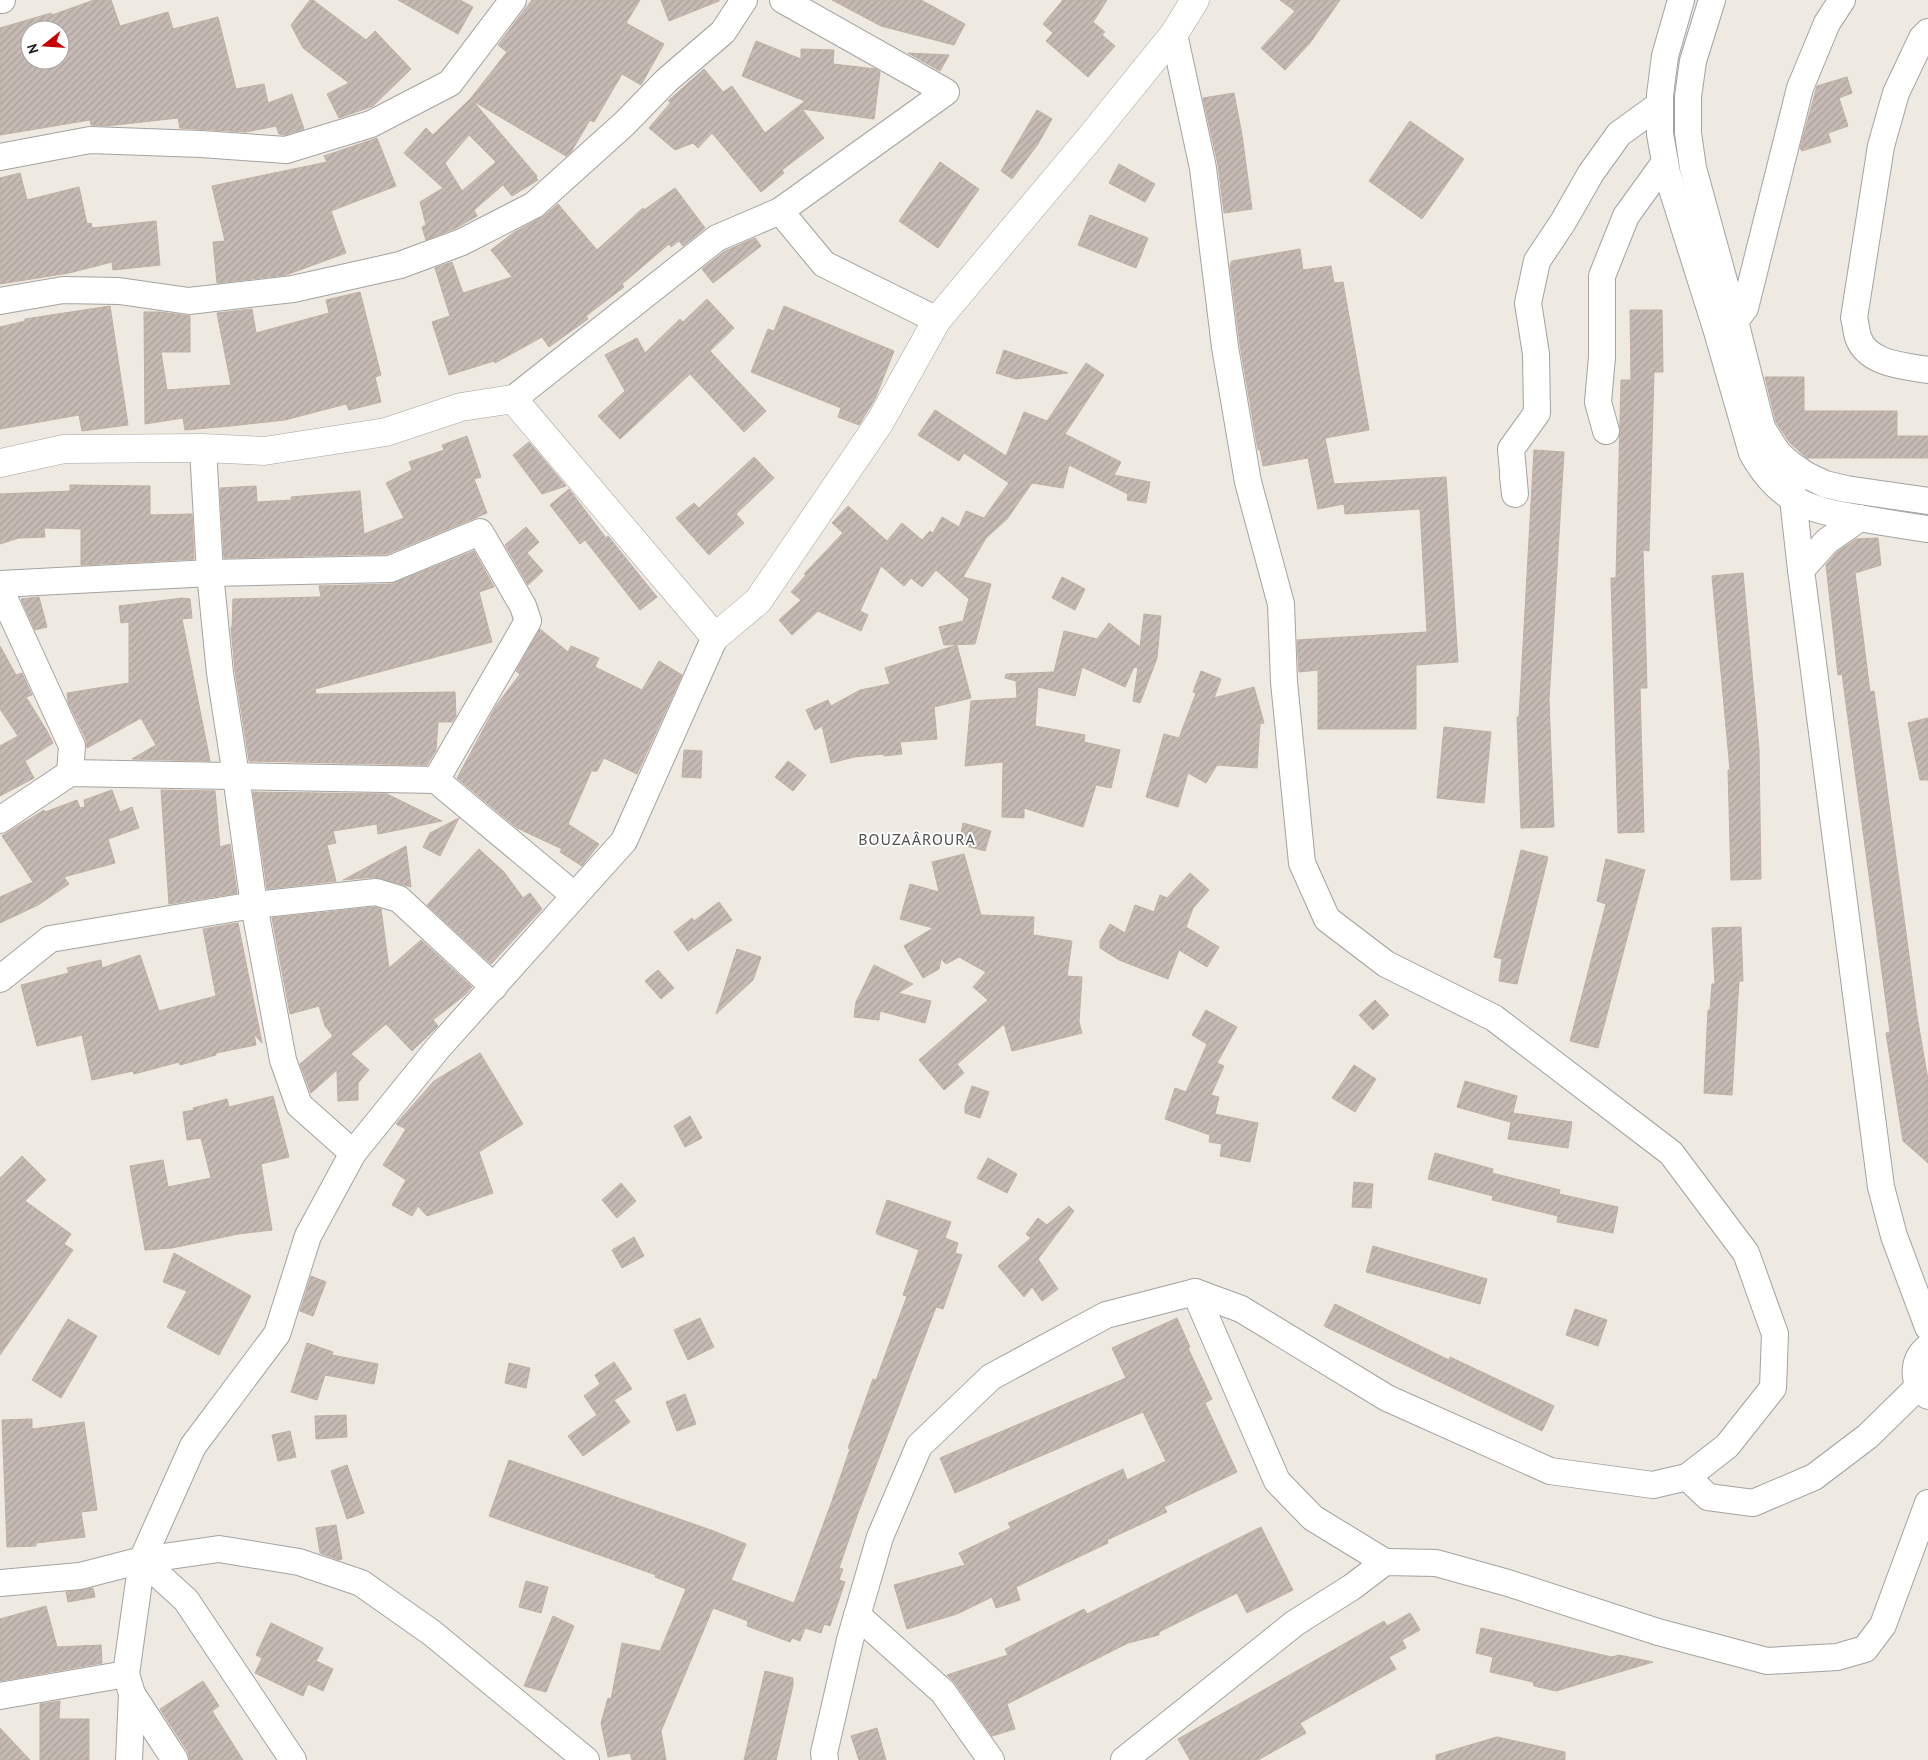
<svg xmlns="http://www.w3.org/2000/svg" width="1928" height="1760" viewBox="0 0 1928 1760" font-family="'PT Sans',sans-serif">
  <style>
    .building { fill: url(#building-hatch); stroke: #c0afa2; fill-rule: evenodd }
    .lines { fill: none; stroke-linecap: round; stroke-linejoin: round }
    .minor-casing { stroke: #a3a3a3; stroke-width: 28 }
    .tertiary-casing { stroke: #a3a3a3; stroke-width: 29 }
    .minor { stroke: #fff; stroke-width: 26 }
    .tertiary { stroke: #fff; stroke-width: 28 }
    .labels { text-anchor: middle; stroke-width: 4; stroke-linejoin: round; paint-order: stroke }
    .neighbourhood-label { font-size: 16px; letter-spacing: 1px; fill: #4f4f4f; stroke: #fff }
  </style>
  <defs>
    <pattern id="building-hatch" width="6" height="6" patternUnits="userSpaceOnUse" patternTransform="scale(1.25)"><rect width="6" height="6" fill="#c6bbb4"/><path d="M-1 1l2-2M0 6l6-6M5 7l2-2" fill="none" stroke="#aaa09a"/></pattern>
  </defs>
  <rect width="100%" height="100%" fill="#eee9e1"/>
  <g class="building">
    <path d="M94 0H111L120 26 168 12 173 29 218 17 236 89 264 84 268 103 292 94 304 129 284 135 279 134 276 126 246 132 180 128 178 118 106 126 91 125 90 120 0 135V28L51 13 52 15ZM30 30H60V60H30Z"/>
    <polygon points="310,0 313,0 366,40 375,31 411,69 373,106 339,118 327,94 349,83 303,48 291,25"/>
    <polygon points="398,0 460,0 473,7 458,34"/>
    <path d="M532 0H640L626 23 664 44 641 85 622 74 594 122 590 120 571 152 566 156 473 101 537 176 536 178 538 180 512 196 503 185 474 210 477 216 456 228 426 240 422 227 426 225 420 202 443 188 404 153 426 128 433 135 471 98 507 52 498 45ZM469 135 496 162 462 191 445 163Z"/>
    <polygon points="661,0 719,0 719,1 669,21"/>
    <polygon points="832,0 921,0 965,24 954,45 881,26"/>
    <polygon points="1063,0 1107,0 1093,22 1105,32 1102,35 1115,46 1088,77 1046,41 1053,33 1043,24"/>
    <polygon points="1280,0 1340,0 1310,43 1285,70 1261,48 1295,11"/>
    <polygon points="756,41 801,59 801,49 834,50 833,64 876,69 880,72 874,119 802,109 824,138 782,170 784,173 761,192 712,133 698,148 693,143 675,150 649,128 671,102 668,101 704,69 723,92 732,86 765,133 805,101 742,76"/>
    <polygon points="908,53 949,55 940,71"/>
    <polygon points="1847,77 1852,93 1839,98 1848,126 1828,133 1831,142 1802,151 1800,148 1817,86"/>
    <polygon points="1234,93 1242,135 1252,209 1224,213 1218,165 1203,98"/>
    <polygon points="1037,110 1052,119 1038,144 1012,179 1001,171"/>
    <polygon points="1410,121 1464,159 1422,219 1369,181"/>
    <polygon points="377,138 396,186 331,211 346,253 286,275 217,283 213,242 225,241 212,186 327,162 324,156"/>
    <polygon points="940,162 979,189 938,248 899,221"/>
    <polygon points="1119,164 1155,184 1145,202 1109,183"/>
    <polygon points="20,173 27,200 79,187 87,224 91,223 92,228 156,221 160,265 113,270 112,262 69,273 0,284 0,178"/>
    <polygon points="675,188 705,228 683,246 679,241 671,247 669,244 622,284 624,287 586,316 588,319 549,347 542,337 495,363 494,361 449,375 432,322 450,316 435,268 452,262 463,293 512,277 491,250 513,233 544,216 558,204 597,250 643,208 644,210"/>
    <polygon points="1090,215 1148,238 1136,268 1078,245"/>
    <polygon points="755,238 761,246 713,283 702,269 725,251"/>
    <polygon points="1300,249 1303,270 1331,266 1334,283 1343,282 1369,430 1325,438 1334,484 1446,477 1458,662 1416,665 1416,729 1318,729 1318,670 1299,672 1297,640 1427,632 1420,509 1345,514 1344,504 1318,509 1308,458 1263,466 1260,450 1258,450 1240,345 1230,265 1232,261"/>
    <polygon points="360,292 381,375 375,377 381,402 349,410 346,404 285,420 230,426 185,430 183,418 145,424 144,312 160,312 190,316 190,352 161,352 167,390 231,385 217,313 252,309 256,333 329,313 326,300"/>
    <polygon points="707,299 734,328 710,351 766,411 744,432 690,374 620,439 598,416 625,391 605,355 637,338 645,353 680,319 683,322"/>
    <polygon points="110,306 128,425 82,431 79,415 0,429 0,327 25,321 25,319"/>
    <polygon points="784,306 894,351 875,399 859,425 838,417 841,408 751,372 768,329 774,331"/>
    <polygon points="1630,310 1662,310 1663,372 1654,372 1649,551 1643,550 1647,688 1640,688 1644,832 1618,833 1611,578 1616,578 1621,380 1631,380"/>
    <polygon points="1004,350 1068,373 1016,379 996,373"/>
    <polygon points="1086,363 1104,375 1065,434 1121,462 1114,475 1150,482 1146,503 1127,500 1128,494 1069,465 1063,488 1032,483 1007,519 986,538 963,577 991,584 975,644 944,645 939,627 963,621 969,599 936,570 922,587 911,578 904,586 881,566 860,611 868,615 861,631 818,611 792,635 779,620 801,600 791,592 806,575 804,574 843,533 832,523 848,506 887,541 902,523 922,540 930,531 933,533 942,517 959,527 966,511 984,518 1009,483 964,453 959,461 918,435 935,410 1006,456 1024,412 1047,421"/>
    <polygon points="1765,377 1804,377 1804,411 1897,411 1897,436 1928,436 1928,458 1807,458 1790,443 1776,422"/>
    <polygon points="467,436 481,477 474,479 487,513 387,554 224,558 220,488 256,486 257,502 292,500 291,497 360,491 364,534 404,518 386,483 412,470 409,462 444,450 442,445"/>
    <polygon points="529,442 566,486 542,494 513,455"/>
    <polygon points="1534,450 1564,452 1549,700 1554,827 1521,828 1517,717 1519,717"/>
    <polygon points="754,457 774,478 736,514 744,523 709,555 676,518 694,503 699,508"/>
    <polygon points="70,485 150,486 150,515 192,514 194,559 81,565 81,529 44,528 45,537 19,538 0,544 0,494 70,491"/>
    <polygon points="569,489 606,538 608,536 657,597 640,610 585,540 580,544 550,505"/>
    <polygon points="526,527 539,542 527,553 543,571 528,585 505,545"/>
    <polygon points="1878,538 1881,565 1855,573 1870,692 1874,691 1917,1016 1928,1080 1928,1163 1903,1141 1886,1033 1890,1032 1842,674 1838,675 1826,565 1837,552 1856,539"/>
    <polygon points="474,551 494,587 479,592 492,642 315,689 316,694 455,692 456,716 452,722 438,722 436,750 427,765 249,761 235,671 231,628 232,627 233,599 321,597 319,586 391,584"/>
    <polygon points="1743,573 1759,749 1761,879 1731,880 1728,770 1730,770 1712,576"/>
    <polygon points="1062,577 1085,589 1075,610 1052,598"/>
    <polygon points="39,597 47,627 35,630 21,599"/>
    <polygon points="182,598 190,599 192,618 182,619 210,761 132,759 156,745 141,718 87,748 86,740 68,702 67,693 129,683 129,622 121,623 119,606"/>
    <polygon points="1144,614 1161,616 1157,658 1140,703 1133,701 1138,668 1134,667 1125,687 1082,667 1075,696 1038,687 1035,726 1085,735 1084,742 1120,750 1111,788 1096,785 1083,827 1024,808 1024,818 1002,817 1003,762 965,766 971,701 1017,698 1016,681 1005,678 1006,674 1054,672 1064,631 1097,639 1109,623 1140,647"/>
    <polygon points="540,629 568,652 571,646 599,658 595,667 642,690 659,661 682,675 637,774 604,758 597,771 588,771 591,772 568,824 599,844 582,866 560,852 562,849 517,828 457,778 496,706 520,674 516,671"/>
    <polygon points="957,645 971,698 934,707 937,739 900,742 902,754 884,756 884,754 854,757 831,763 822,726 815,730 806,710 828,700 831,706 860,690 890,684 885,668"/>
    <polygon points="0,646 16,675 22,673 32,695 26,697 47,731 53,743 25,761 34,778 0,796 0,746 18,736 0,709"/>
    <polygon points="1201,671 1221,679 1214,698 1254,687 1264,723 1260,724 1257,768 1217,765 1206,783 1188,773 1178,807 1146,797 1164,734 1179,738 1196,693 1193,692"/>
    <polygon points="1928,718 1928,780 1920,780 1908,723"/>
    <polygon points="1444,727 1491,732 1484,803 1437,798"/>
    <polygon points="684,750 702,751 701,778 682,777"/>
    <polygon points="788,761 806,775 793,791 775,777"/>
    <polygon points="112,790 120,812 132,807 139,828 108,839 115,863 64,877 69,884 38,905 0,923 0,897 33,882 2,836 44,810 45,812 77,800 80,808 85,807 84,800"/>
    <polygon points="161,790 215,791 220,847 230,844 237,893 169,904"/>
    <polygon points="253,792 387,794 442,821 378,834 377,824 333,831 336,843 327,845 336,881 267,889"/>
    <polygon points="459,818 440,856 423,847 430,833"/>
    <polygon points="963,823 991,831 985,851 959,844"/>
    <polygon points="406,846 411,887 375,877 343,880"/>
    <polygon points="479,849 504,872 523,898 530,893 542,909 491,964 427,905"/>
    <polygon points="1521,850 1548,857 1517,984 1499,981 1502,959 1494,957"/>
    <polygon points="964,854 981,915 1034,917 1033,935 1072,941 1067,976 1082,977 1079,1022 1082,1033 1012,1051 1004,1024 957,1064 964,1073 944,1090 919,1060 988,1000 973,987 986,972 959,957 946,964 941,959 939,969 923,978 904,946 933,928 900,919 910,884 939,892 932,862"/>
    <polygon points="1606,859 1645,870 1598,1048 1570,1041 1606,904 1597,901"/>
    <polygon points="1190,873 1209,890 1193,908 1186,927 1219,947 1207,967 1179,950 1168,979 1119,960 1100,948 1100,941 1110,924 1125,933 1135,905 1154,912 1160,895 1167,898"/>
    <polygon points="719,902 732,920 688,951 674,932 692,918 694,921"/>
    <polygon points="375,907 381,909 389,968 421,940 472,987 465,995 433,1020 438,1026 412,1051 386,1024 351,1054 369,1070 358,1083 358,1100 338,1101 337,1070 311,1093 300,1064 333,1036 325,1026 319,1006 290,1014 272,918"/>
    <polygon points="238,923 262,1043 254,1034 256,1045 216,1053 216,1055 180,1065 179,1062 134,1074 133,1071 92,1080 82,1035 37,1046 21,985 69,973 67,968 101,960 102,968 140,955 159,1011 216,996 203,929"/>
    <polygon points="1741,927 1743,981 1739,981 1732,1095 1704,1093 1708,1010 1710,1010 1712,984 1715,984 1712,928"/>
    <polygon points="737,949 761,957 753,980 716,1014"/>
    <polygon points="874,965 913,984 898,993 931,1001 925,1023 880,1011 879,1020 854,1017 856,1002"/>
    <polygon points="658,970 674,988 661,999 645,981"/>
    <polygon points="1375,1000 1389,1015 1373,1030 1359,1015"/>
    <polygon points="1206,1010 1237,1027 1217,1063 1224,1066 1211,1095 1219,1097 1215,1114 1258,1123 1250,1162 1220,1156 1222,1144 1209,1142 1210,1135 1165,1119 1175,1088 1186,1092 1207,1044 1192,1035"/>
    <polygon points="480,1053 523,1124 479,1152 493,1193 427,1216 418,1206 412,1216 392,1205 406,1180 383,1165 406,1129 396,1124 434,1081"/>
    <polygon points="1354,1065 1376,1079 1355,1112 1332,1098"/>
    <polygon points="1465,1081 1517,1096 1513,1113 1572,1122 1568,1148 1508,1139 1512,1116 1510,1122 1457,1107"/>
    <polygon points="972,1086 989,1092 980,1118 965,1113 965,1106"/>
    <polygon points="273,1096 289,1157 261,1164 272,1230 238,1234 172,1248 145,1250 130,1166 163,1160 168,1187 211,1178 201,1138 187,1140 183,1112 194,1110 193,1108 227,1099 229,1107"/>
    <polygon points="690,1116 702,1138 685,1147 674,1126"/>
    <polygon points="1435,1153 1493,1169 1492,1173 1560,1190 1559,1194 1618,1207 1613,1233 1557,1222 1558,1216 1492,1200 1493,1196 1428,1179"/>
    <polygon points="22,1156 46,1180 25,1201 71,1234 64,1244 73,1250 0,1355 0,1178"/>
    <polygon points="988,1158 1017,1174 1007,1193 977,1178"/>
    <polygon points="1354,1182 1373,1184 1371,1208 1352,1207"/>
    <polygon points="621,1183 636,1201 617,1218 602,1200"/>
    <polygon points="887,1200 951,1222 945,1238 958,1243 955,1253 962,1255 943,1309 936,1307 858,1513 839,1568 843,1569 839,1580 845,1582 830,1626 824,1624 821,1633 805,1628 800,1641 792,1638 790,1642 747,1626 748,1621 713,1608 661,1731 666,1760 632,1760 630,1753 608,1757 601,1723 608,1698 611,1699 622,1643 660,1651 686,1589 655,1577 656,1575 489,1516 509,1460 711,1530 746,1544 731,1580 794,1603 832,1501 850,1449 848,1448 873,1379 876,1380 907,1296 903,1295 919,1250 877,1234 876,1232"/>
    <polygon points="1069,1206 1074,1211 1038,1259 1058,1289 1042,1301 1032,1287 1024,1297 998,1266 1031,1238 1026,1234 1038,1218 1047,1225"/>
    <polygon points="634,1237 644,1256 622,1268 612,1250"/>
    <polygon points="1373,1246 1487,1279 1480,1304 1366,1272"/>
    <polygon points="174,1253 251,1296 219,1355 167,1327 187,1291 163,1282"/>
    <polygon points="311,1276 326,1282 313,1316 300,1311"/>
    <polygon points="1335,1304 1449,1360 1450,1357 1554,1406 1542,1431 1324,1326"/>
    <polygon points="1575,1309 1607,1320 1598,1346 1566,1335"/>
    <polygon points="700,1318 714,1347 688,1360 674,1330"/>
    <polygon points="1177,1318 1190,1347 1188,1348 1212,1399 1205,1403 1237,1472 1164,1507 1167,1512 1107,1540 1108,1543 1016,1587 1020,1600 996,1608 992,1597 957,1614 907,1629 894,1585 965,1565 959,1553 1011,1528 1008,1523 1123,1469 1127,1480 1166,1461 1143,1412 955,1493 940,1458 1126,1378 1112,1348"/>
    <polygon points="68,1319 97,1336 61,1398 32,1380"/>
    <polygon points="307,1343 333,1352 332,1355 378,1364 374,1384 325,1375 317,1400 291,1392"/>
    <polygon points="614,1362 632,1389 614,1400 630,1422 583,1456 568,1436 597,1415 584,1396 600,1384 595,1375"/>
    <polygon points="509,1363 530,1368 526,1388 505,1383"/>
    <polygon points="685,1394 696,1424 677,1431 666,1402"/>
    <polygon points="346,1415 347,1437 316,1439 315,1416"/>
    <polygon points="32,1419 32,1429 84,1422 97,1510 81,1512 85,1537 36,1543 36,1546 7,1547 2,1420"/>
    <polygon points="290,1431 296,1457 278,1461 272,1435"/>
    <polygon points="347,1465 364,1513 347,1519 331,1471"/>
    <polygon points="336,1525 342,1559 339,1560 320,1553 316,1528"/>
    <polygon points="1261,1527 1293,1590 1247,1613 1237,1593 1159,1632 1159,1635 1128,1643 1007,1704 1015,1729 992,1736 955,1683 947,1675 1008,1655 1005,1649 1084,1609 1087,1614"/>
    <polygon points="526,1581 548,1587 541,1613 519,1607"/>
    <polygon points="93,1588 95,1597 68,1602 66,1592"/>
    <polygon points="46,1606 57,1647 101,1645 102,1663 0,1681 0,1619"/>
    <polygon points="1410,1613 1420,1630 1402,1640 1406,1648 1389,1657 1396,1669 1300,1723 1306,1733 1258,1760 1190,1760 1178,1739 1384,1621 1387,1626"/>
    <polygon points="553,1616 574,1626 546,1692 524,1686"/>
    <polygon points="271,1623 323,1648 316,1661 333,1669 323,1691 308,1684 303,1696 255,1673 262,1658 256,1655"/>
    <polygon points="1481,1628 1612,1657 1619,1655 1653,1662 1556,1691 1534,1686 1533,1682 1490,1672 1493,1657 1476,1653"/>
    <polygon points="765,1671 793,1678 793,1685 776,1760 744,1760"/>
    <polygon points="203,1681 219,1706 212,1711 243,1760 190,1760 188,1752 160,1709"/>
    <polygon points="60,1701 59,1719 89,1719 89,1760 40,1760 40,1704"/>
    <polygon points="0,1728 30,1760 0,1760"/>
    <polygon points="877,1728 886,1760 859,1760 851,1736"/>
    <polygon points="1497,1737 1565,1752 1565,1760 1436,1760 1436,1755"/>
  </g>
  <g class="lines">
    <defs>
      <g id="minor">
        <polyline points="0,0 2,0"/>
        <path d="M1681 0 1665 56 1660 95V134L1667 173 1716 328 1752 453C1778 500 1809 511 1859 518 1882 522 1905 526 1928 529"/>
        <polyline points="1712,0 1693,61 1688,97 1688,133 1693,168 1735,321 1762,428 1778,453 1789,463 1806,475 1825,484 1846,489 1928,501"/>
        <path d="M1928 32 1922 38 1896 93 1881 146 1854 318C1856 324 1856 331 1858 337 1867 364 1904 366 1928 370"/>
        <polyline points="0,157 90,140 201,144 286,150 371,124 450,83 513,0"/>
        <polyline points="780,211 946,92 783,0"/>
        <polyline points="0,301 63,290 119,291 189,301 293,289 400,265 462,242 534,205 624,124 667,80 723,32 744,0"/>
        <polyline points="1728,323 1735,321 1745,308 1800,88 1827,23 1842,0"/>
        <polyline points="513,399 717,238 780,211 824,264 937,320"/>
        <polyline points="1606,431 1598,402 1602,357 1602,276 1626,216 1665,162"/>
        <polyline points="203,448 210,573 220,673 236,776 254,905 283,1060 299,1105 353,1153"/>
        <polyline points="1789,463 1801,570 1881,1187 1894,1236 1928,1327"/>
        <polyline points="1513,476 1515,494 1511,449 1537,413 1536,354 1528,303 1537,261 1563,222 1591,173 1619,134 1659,105"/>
        <polyline points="1801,570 1827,541 1860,518"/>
        <polyline points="0,584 210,573 390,569 480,532 523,606 528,621 436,780"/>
        <polyline points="0,589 72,746 70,773"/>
        <polyline points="0,820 70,773 436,780 574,895"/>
        <polyline points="0,979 50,939 254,905 376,892 399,899 494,987"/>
        <polyline points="1195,1292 1277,1481 1313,1518 1385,1562"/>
        <path d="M1928 1347C1912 1360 1911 1383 1928 1396"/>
        <polyline points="1687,1477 1708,1497 1753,1503 1814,1477 1868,1436 1919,1386"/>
        <polyline points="142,1560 186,1600 293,1760"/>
        <polyline points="0,1583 80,1576 142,1560 219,1549 299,1562 361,1583 432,1633 586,1760"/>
        <polyline points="857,1615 943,1692 991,1760"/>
        <polyline points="132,1694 175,1760"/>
        <polyline points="0,1696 126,1674"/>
        <polyline points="129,1760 132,1694 126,1674 142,1560 193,1446 277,1334 308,1236 353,1153 438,1048 624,841 715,637"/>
        <polyline points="825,1760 824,1753 850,1640 880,1537 919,1446 991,1377 1106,1315 1195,1292 1241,1309 1387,1398 1550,1471 1653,1485 1687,1477 1727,1446 1773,1388 1775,1334 1746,1253 1671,1153 1494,1018 1386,964 1327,919 1302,863 1284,682 1281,604 1248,482 1225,347 1203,168 1174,34"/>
        <polyline points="1124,1760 1295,1623 1352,1587 1385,1562 1436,1563 1508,1583 1658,1632 1767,1661 1837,1657 1865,1649 1883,1625 1928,1503"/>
      </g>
      <polyline id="tertiary" points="0,463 64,449 203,448 264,451 386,432 461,407 513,399 715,637 758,601 880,422 937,320 1089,139 1174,34 1195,0"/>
    </defs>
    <use href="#minor" class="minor-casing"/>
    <use href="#tertiary" class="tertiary-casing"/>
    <use href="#minor" class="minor"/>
    <use href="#tertiary" class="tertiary"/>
  </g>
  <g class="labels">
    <g class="neighbourhood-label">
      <text x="917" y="845">BOUZAÂROURA</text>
    </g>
  </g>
  <g transform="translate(45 45) rotate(253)"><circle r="24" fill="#ffffff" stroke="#a4a4a4"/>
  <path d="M0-4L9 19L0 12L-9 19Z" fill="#c70006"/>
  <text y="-8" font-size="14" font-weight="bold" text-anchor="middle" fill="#1c1c1c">N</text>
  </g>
</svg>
